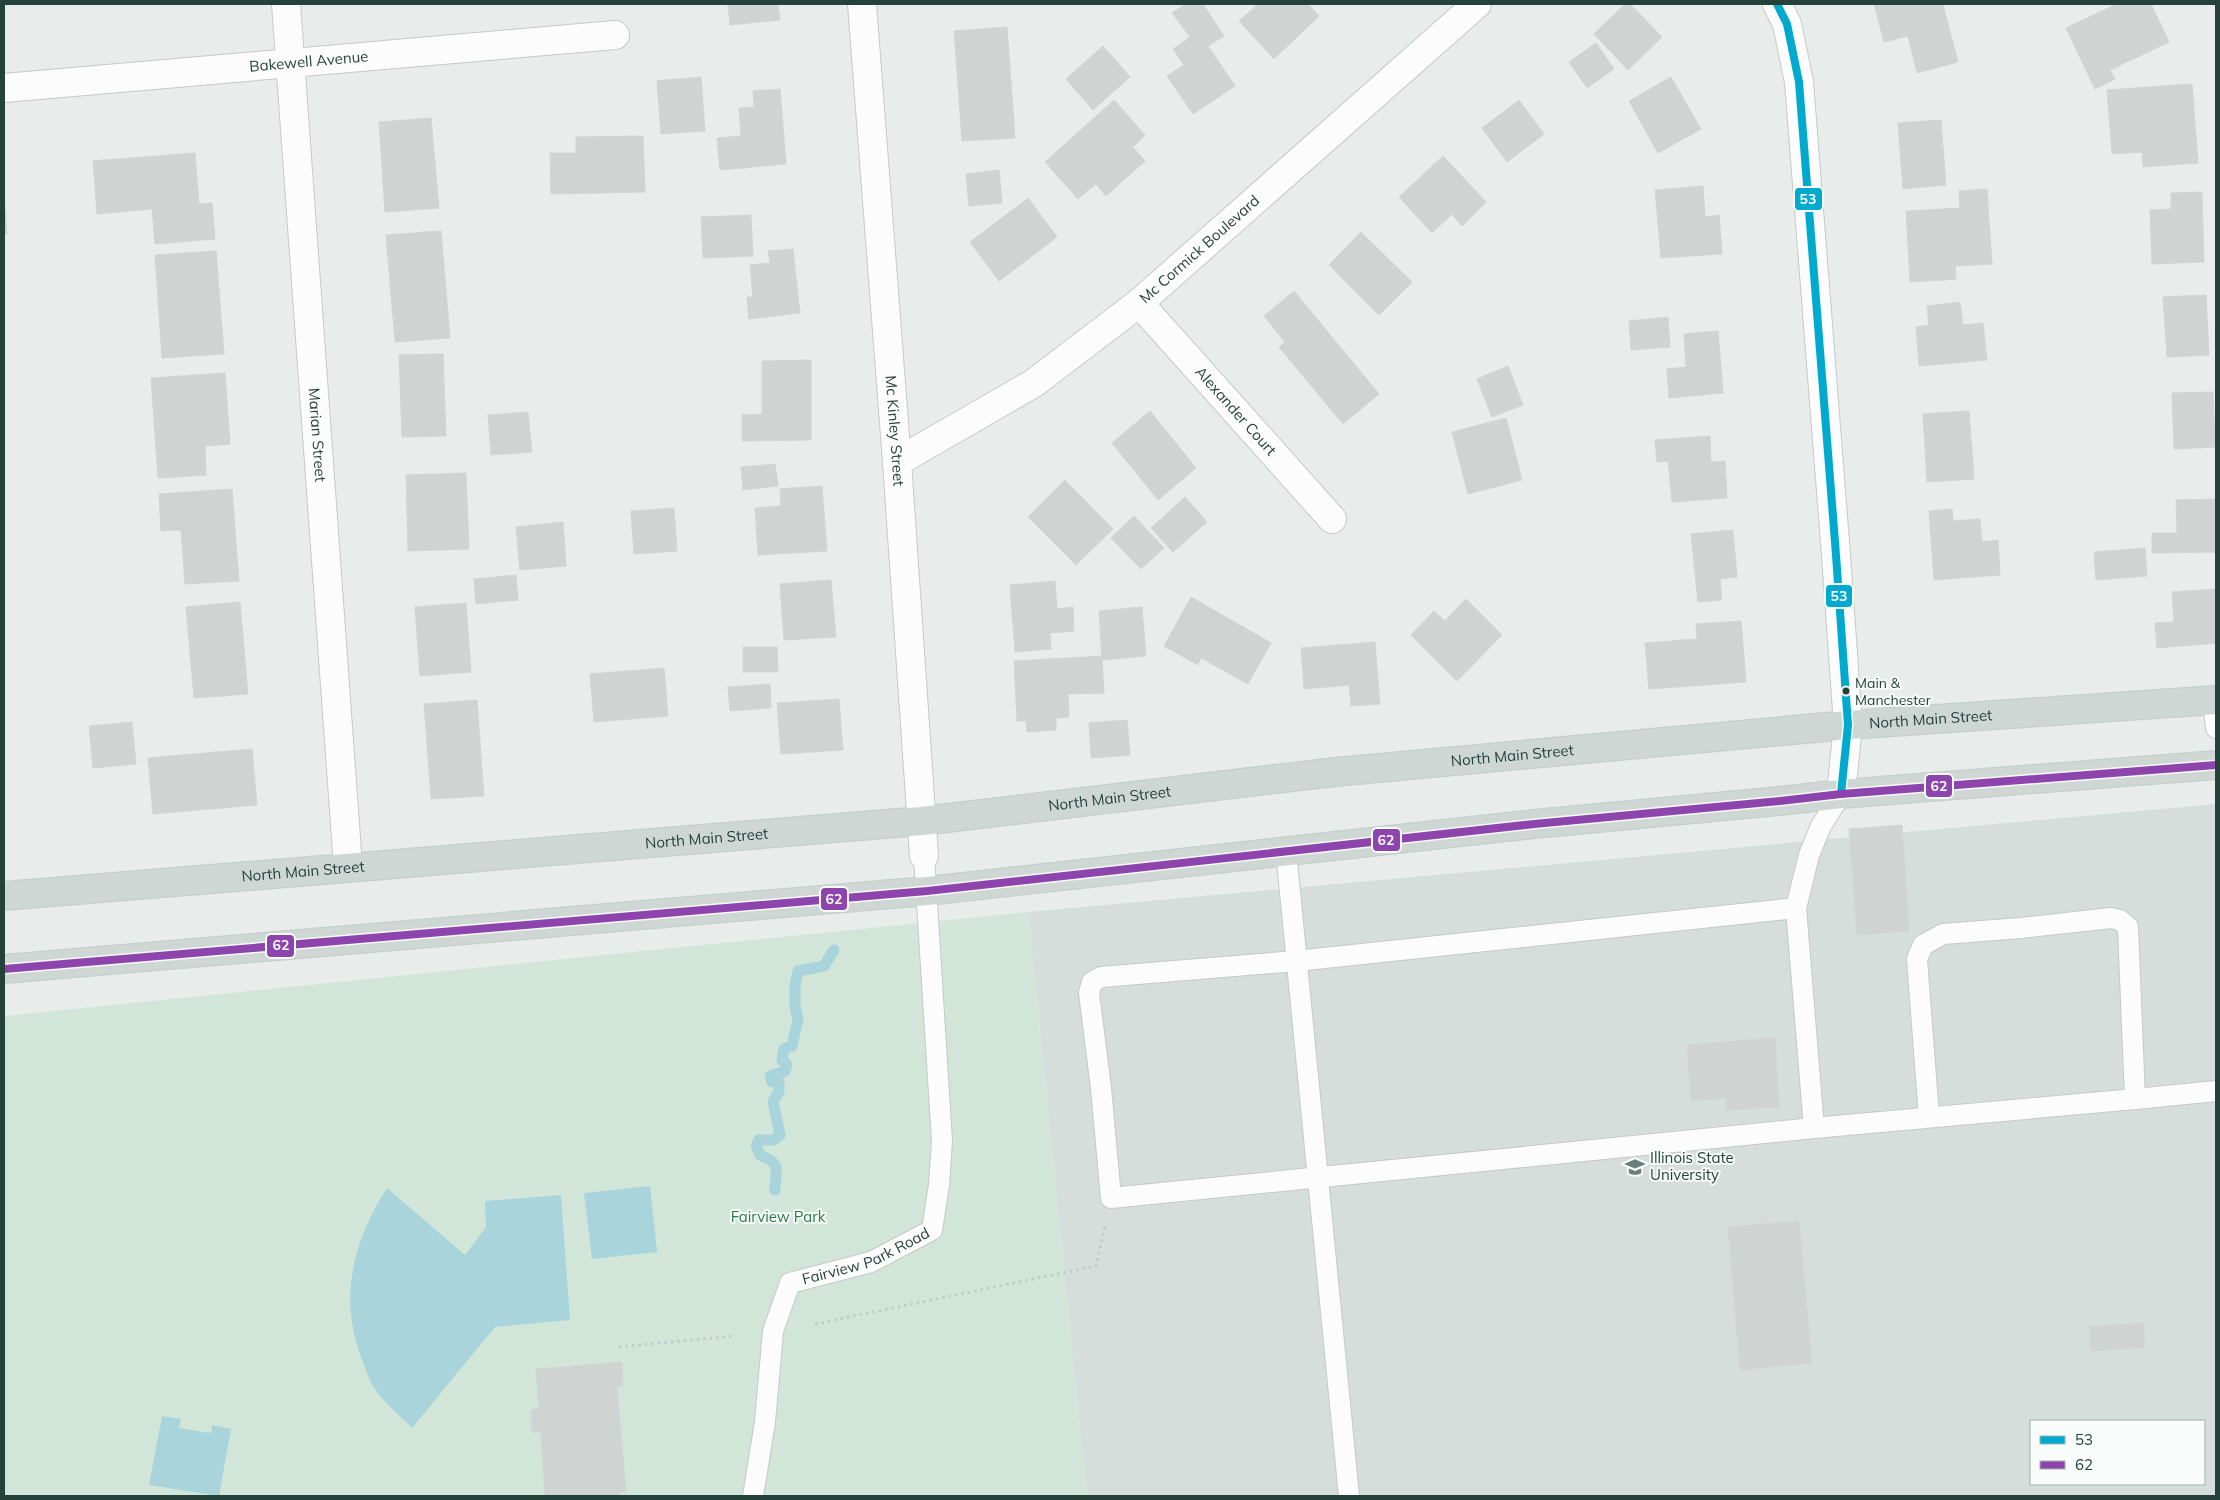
<svg xmlns="http://www.w3.org/2000/svg" width="2220" height="1500" viewBox="0 0 2220 1500" font-family="Mulish,sans-serif">
  <style>
    .built { fill: #d6dedb; fill-rule: evenodd }
    .green { fill: #d1e6d8 }
    .water { fill: #a9d4db }
    .lines { fill: none; stroke-linecap: round; stroke-linejoin: round }
    .stream { stroke: #a9d4db; stroke-width: 11 }
    .building { fill: #cfd4d2; stroke: #d1d6d4 }
    .service-casing { stroke: #c5cac8; stroke-width: 22 }
    .minor-casing { stroke: #c5cac8; stroke-width: 30 }
    .primary-casing { stroke: #c3ccc9; stroke-width: 30 }
    .path { stroke: #c3ccca; stroke-width: 3; stroke-dasharray: 2.5 4; stroke-linecap: butt }
    .service { stroke: #fcfcfc; stroke-width: 20 }
    .minor { stroke: #fcfcfc; stroke-width: 28 }
    .primary { stroke: #cfd7d5; stroke-width: 28 }
    .bus-1-casing { stroke: #f7fbf9; stroke-width: 11 }
    .bus-2-casing { stroke: #f7fbf9; stroke-width: 11 }
    .bus-1 { stroke: #00a9ce; stroke-width: 8 }
    .bus-2 { stroke: #8e44ad; stroke-width: 8 }
    .bus-dot { fill: #24423a; stroke: #f7fbf9; stroke-width: 2 }
    .labels { text-anchor: middle; stroke-width: 4; stroke-linejoin: round; paint-order: stroke }
    .bus-label { font-size: 14px; fill: #24423a; stroke: #f7fbf9; text-anchor: start }
    .street-label { font-size: 15px; fill: #24423a; stroke: #f7fbf9 }
    .poi-label { font-size: 15px; fill: #24423a; stroke: #f7fbf9; text-anchor: start }
    .park-label { font-size: 15px; fill: #2d7a4b; stroke: #f7fbf9 }
    .line-badge { stroke: #f7fbf9; stroke-width: 2 }
    .badge-label { font-size: 14px; text-anchor: middle; font-weight: bold; fill: #fff }
  </style>
  <rect width="100%" height="100%" fill="#e8edeb"/>
  <path class="built" d="M2216 804V1496H1087L1028 912ZM2031 1421H2204V1484H2031Z"/>
  <polygon class="green" points="1028,912 1087,1496 4,1496 4,1016"/>
  <g class="water">
    <polygon points="650,1186 657,1252 592,1259 584,1193"/>
    <path d="M387 1188 465 1255 486 1227 485 1201 561 1195 570 1320 495 1327 412 1428C399 1415 383 1402 373 1386 369 1380 367 1372 364 1365 338 1302 351 1244 387 1188Z"/>
    <polygon points="162,1416 181,1419 179,1428 211,1433 212,1425 231,1429 219,1496 149,1485"/>
  </g>
  <g class="lines">
    <path class="stream" d="M775 1190C775 1168 783 1165 760 1155L756 1146 759 1140H774L780 1135 773 1101 779 1092V1082H772L770 1076 785 1071 787 1065 782 1060 784 1049 792 1046 798 1019 795 1006V985L798 971 824 966 834 950"/>
  </g>
  <g class="building">
    <polygon points="728,4 778,4 780,20 730,25"/>
    <polygon points="1186,4 1203,4 1224,36 1208,46 1235,86 1193,114 1167,76 1184,65 1173,49 1190,37 1172,13"/>
    <polygon points="1258,4 1308,4 1319,16 1274,59 1239,21"/>
    <polygon points="1625,4 1630,4 1662,37 1628,70 1594,34"/>
    <polygon points="1874,4 1946,4 1943,5 1958,62 1917,73 1908,36 1884,42"/>
    <polygon points="2117,4 2151,4 2169,42 2110,70 2115,79 2095,89 2066,28"/>
    <polygon points="1007,27 1015,138 962,141 954,31"/>
    <polygon points="1596,43 1614,69 1587,88 1569,62"/>
    <polygon points="1103,46 1130,77 1093,110 1066,79"/>
    <polygon points="701,77 705,131 661,134 657,81"/>
    <polygon points="1671,77 1701,129 1658,153 1629,101"/>
    <polygon points="2192,84 2198,163 2143,167 2142,152 2112,154 2107,90"/>
    <polygon points="780,89 786,164 720,170 717,138 741,136 739,108 754,107 753,91"/>
    <polygon points="1114,100 1145,135 1133,147 1145,161 1106,196 1096,184 1078,199 1045,162"/>
    <polygon points="1519,100 1544,134 1507,162 1482,128"/>
    <polygon points="431,118 439,208 385,212 379,122"/>
    <polygon points="1941,120 1946,185 1903,189 1898,123"/>
    <polygon points="643,136 645,192 551,194 550,153 576,153 576,137"/>
    <polygon points="195,153 199,204 212,203 215,239 155,244 152,209 97,214 93,161"/>
    <polygon points="1443,156 1486,202 1462,226 1452,214 1432,233 1399,197"/>
    <polygon points="999,170 1002,203 969,206 966,174"/>
    <polygon points="1703,186 1705,217 1719,215 1722,254 1661,258 1655,190"/>
    <polygon points="1987,189 1992,264 1955,266 1956,279 1910,282 1906,211 1960,208 1959,191"/>
    <polygon points="4,192 7,234 4,234"/>
    <polygon points="2202,192 2204,262 2152,264 2150,210 2171,209 2171,193"/>
    <polygon points="1028,198 1057,237 999,281 970,242"/>
    <polygon points="751,215 753,256 703,258 701,217"/>
    <polygon points="441,231 450,338 395,342 386,235"/>
    <polygon points="1361,232 1412,282 1379,315 1329,265"/>
    <polygon points="793,249 800,313 749,319 747,297 753,297 750,265 770,263 768,251"/>
    <polygon points="216,251 224,354 162,358 155,255"/>
    <polygon points="1294,291 1379,394 1343,424 1279,347 1285,342 1264,316"/>
    <polygon points="2206,295 2209,355 2167,357 2163,297"/>
    <polygon points="1960,302 1963,325 1983,323 1987,360 1919,366 1916,327 1929,325 1927,306"/>
    <polygon points="1668,317 1670,347 1631,350 1629,321"/>
    <polygon points="1718,331 1723,393 1669,398 1667,369 1686,367 1684,334"/>
    <polygon points="443,354 446,436 402,437 399,355"/>
    <polygon points="811,360 811,440 742,441 742,415 762,414 762,361"/>
    <polygon points="1508,366 1523,405 1492,417 1477,379"/>
    <polygon points="225,373 230,444 205,446 206,475 158,478 151,378"/>
    <polygon points="2213,392 2215,447 2174,449 2172,393"/>
    <polygon points="1150,411 1196,468 1158,500 1112,443"/>
    <polygon points="1969,411 1974,479 1927,482 1923,414"/>
    <polygon points="528,412 532,452 491,455 488,415"/>
    <polygon points="1506,418 1522,480 1468,494 1452,432"/>
    <polygon points="1710,436 1711,462 1725,461 1727,498 1672,502 1668,461 1657,462 1655,440"/>
    <polygon points="775,464 778,486 743,490 741,467"/>
    <polygon points="466,473 469,549 408,551 406,475"/>
    <polygon points="1065,480 1113,529 1076,565 1028,517"/>
    <polygon points="822,486 827,551 758,555 755,508 781,506 780,489"/>
    <polygon points="232,489 239,581 185,584 181,530 161,531 159,494"/>
    <polygon points="1185,497 1207,522 1173,552 1151,528"/>
    <polygon points="2216,499 2216,552 2152,553 2152,533 2177,533 2176,500"/>
    <polygon points="674,508 677,551 634,554 631,511"/>
    <polygon points="1952,509 1953,521 1980,519 1982,542 1998,540 2000,575 1934,580 1929,511"/>
    <polygon points="1134,516 1164,548 1141,569 1111,538"/>
    <polygon points="563,522 566,566 520,570 516,527"/>
    <polygon points="1733,530 1737,577 1720,579 1722,600 1698,602 1691,534"/>
    <polygon points="2145,548 2147,576 2096,580 2094,552"/>
    <polygon points="516,575 518,600 476,604 474,579"/>
    <polygon points="831,580 836,637 784,640 780,584"/>
    <polygon points="1055,581 1057,609 1073,607 1074,631 1050,633 1051,649 1015,652 1010,585"/>
    <polygon points="2216,589 2216,643 2157,648 2155,623 2174,622 2172,592"/>
    <polygon points="1191,597 1271,643 1248,684 1201,658 1198,665 1164,646"/>
    <polygon points="1466,599 1502,635 1457,681 1411,635 1434,611 1445,621"/>
    <polygon points="240,602 248,694 194,698 186,607"/>
    <polygon points="466,603 471,672 420,676 415,607"/>
    <polygon points="1142,607 1146,656 1102,660 1099,611"/>
    <polygon points="1741,621 1746,682 1649,689 1645,643 1697,639 1696,624"/>
    <polygon points="1375,642 1380,704 1351,706 1349,685 1304,689 1301,648"/>
    <polygon points="743,647 777,647 778,672 743,672"/>
    <polygon points="1102,656 1104,693 1068,694 1069,717 1056,718 1056,730 1027,732 1026,721 1017,721 1014,661"/>
    <polygon points="664,668 668,716 594,722 590,674"/>
    <polygon points="770,684 771,708 730,711 728,687"/>
    <polygon points="839,699 843,750 781,754 777,703"/>
    <polygon points="477,700 484,796 431,799 424,704"/>
    <polygon points="1127,720 1130,755 1091,758 1089,723"/>
    <polygon points="132,722 136,764 93,768 89,726"/>
    <polygon points="252,749 257,805 153,814 148,758"/>
    <polygon points="1902,825 1909,931 1857,935 1849,829"/>
    <polygon points="1775,1038 1779,1107 1727,1110 1726,1098 1691,1101 1687,1045"/>
    <polygon points="1799,1221 1812,1363 1740,1370 1728,1227"/>
    <polygon points="2143,1323 2145,1347 2091,1351 2089,1327"/>
    <polygon points="622,1362 623,1385 617,1387 626,1492 620,1492 620,1496 545,1496 541,1432 532,1432 531,1410 539,1409 536,1369"/>
  </g>
  <g class="lines">
    <defs>
      <g id="service">
        <polyline points="2213,700 2216,728"/>
        <polyline points="1286,851 1349,1496"/>
        <polyline points="1796,908 1296,961 1101,977 1092,982 1089,993 1101,1088 1111,1198 1814,1128 1796,908 1809,855 1821,826 1841,794"/>
        <polyline points="2135,1099 2216,1091"/>
        <polyline points="1814,1128 2135,1099 2128,927 2120,920 2111,918 2021,928 1943,934 1923,945 1917,959 1929,1117"/>
        <path id="s1" d="M753 1496 765 1422 773 1331 790 1283 871 1262 932 1230 939 1185 942 1141 924 856"/>
      </g>
      <g id="minor">
        <path id="s2" d="M286 4 348 866"/>
        <path id="s3" d="M862 4 897 462 924 856"/>
        <polyline points="1777,4 1787,24 1799,82 1836,555 1848,725 1841,794"/>
        <path id="s4" d="M4 88 615 35"/>
        <path id="s5" d="M1139 303 1332 519"/>
        <path id="s6" d="M897 462 1034 383 1139 303 1477 4"/>
      </g>
      <g id="primary">
        <path id="s7" d="M4 896 922 821 1335 772 1848 725 2216 700"/>
        <polyline points="4,969 927,891 1534,824 1780,801 1841,794 2216,765"/>
      </g>
    </defs>
    <use href="#service" class="service-casing"/>
    <use href="#minor" class="minor-casing"/>
    <use href="#primary" class="primary-casing"/>
    <g class="path">
      <polyline points="815,1324 1096,1266 1105,1225"/>
      <polyline points="619,1347 734,1336"/>
    </g>
    <use href="#service" class="service"/>
    <use href="#minor" class="minor"/>
    <use href="#primary" class="primary"/>
    <defs>
      <polyline id="bus-1" points="1777,4 1787,24 1799,82 1836,555 1848,725 1841,794"/>
      <polyline id="bus-2" points="4,969 927,891 1534,824 1780,801 1841,794 2216,765"/>
    </defs>
    <use href="#bus-1" class="bus-1-casing"/>
    <use href="#bus-2" class="bus-2-casing"/>
    <use href="#bus-1" class="bus-1"/>
    <use href="#bus-2" class="bus-2"/>
  </g>
  <defs>
    <symbol id="university-bare" viewBox="-9 -9 18 18"><path d="M0-5L7-2L0 1L-7-2ZM-4 1L0 2.5L4 1V4Q0 6-4 4Z" fill="#697e78" stroke="#f7fbf9" stroke-width="2.5" paint-order="stroke"/></symbol>
  </defs>
  <g fill-rule="evenodd">
    <use href="#university-bare" x="1621" y="1153" width="28" height="28"/>
  </g>
  <circle class="bus-dot" cx="1846" cy="691" r="4.5"/>
  <g class="labels">
    <g class="bus-label">
      <text x="1855" y="688">Main &amp;<tspan x="1855" dy="17">Manchester</tspan></text>
    </g>
    <g class="street-label">
      <text dy="5" stroke="none"><textPath href="#s4" startOffset="306">Bakewell Avenue</textPath></text>
      <text dy="5" stroke="none"><textPath href="#s6" startOffset="371">Mc Cormick Boulevard</textPath></text>
      <text dy="5" stroke="none"><textPath href="#s5" startOffset="145">Alexander Court</textPath></text>
      <text dy="5" stroke="none"><textPath href="#s3" startOffset="428">Mc Kinley Street</textPath></text>
      <text dy="5" stroke="none"><textPath href="#s2" startOffset="432">Marian Street</textPath></text>
      <text dy="5" stroke="none"><textPath href="#s7" startOffset="1935">North Main Street</textPath></text>
      <text dy="5" stroke="none"><textPath href="#s7" startOffset="1515">North Main Street</textPath></text>
      <text dy="5" stroke="none"><textPath href="#s7" startOffset="1110">North Main Street</textPath></text>
      <text dy="5" stroke="none"><textPath href="#s7" startOffset="705">North Main Street</textPath></text>
      <text dy="5" stroke="none"><textPath href="#s7" startOffset="300">North Main Street</textPath></text>
      <text dy="5" stroke="none"><textPath href="#s1" startOffset="298">Fairview Park Road</textPath></text>
    </g>
    <g class="poi-label">
      <text x="1650" y="1163">Illinois State<tspan x="1650" dy="17">University</tspan></text>
    </g>
    <g class="park-label">
      <text x="778" y="1222">Fairview Park</text>
    </g>
  </g>
  <g class="line-badge">
    <rect x="1794" y="187" width="29" height="24" rx="5" fill="#00a9ce"/>
    <rect x="1825" y="584" width="28" height="24" rx="5" fill="#00a9ce"/>
    <rect x="1925" y="774" width="28" height="24" rx="5" fill="#8e44ad"/>
    <rect x="1372" y="828" width="29" height="24" rx="5" fill="#8e44ad"/>
    <rect x="820" y="887" width="28" height="24" rx="5" fill="#8e44ad"/>
    <rect x="266" y="934" width="29" height="24" rx="5" fill="#8e44ad"/>
  </g>
  <g class="badge-label">
    <text x="1808" y="204">53</text>
    <text x="1839" y="601">53</text>
    <text x="1939" y="791">62</text>
    <text x="1386" y="845">62</text>
    <text x="834" y="904">62</text>
    <text x="281" y="950">62</text>
  </g>
  <rect width="2220" height="1500" fill="none" stroke="#24423a" stroke-width="10"/>
  <rect x="2030" y="1420" width="175" height="65" fill="#f7fbf9" stroke="#a3b1ad"/>
  <rect x="2040" y="1436" width="25" height="8" fill="#00a9ce" stroke="#a3b1ad"/>
  <text x="2075" y="1445" font-size="15" fill="#24423a">53</text>
  <rect x="2040" y="1461" width="25" height="8" fill="#8e44ad" stroke="#a3b1ad"/>
  <text x="2075" y="1470" font-size="15" fill="#24423a">62</text>
</svg>
